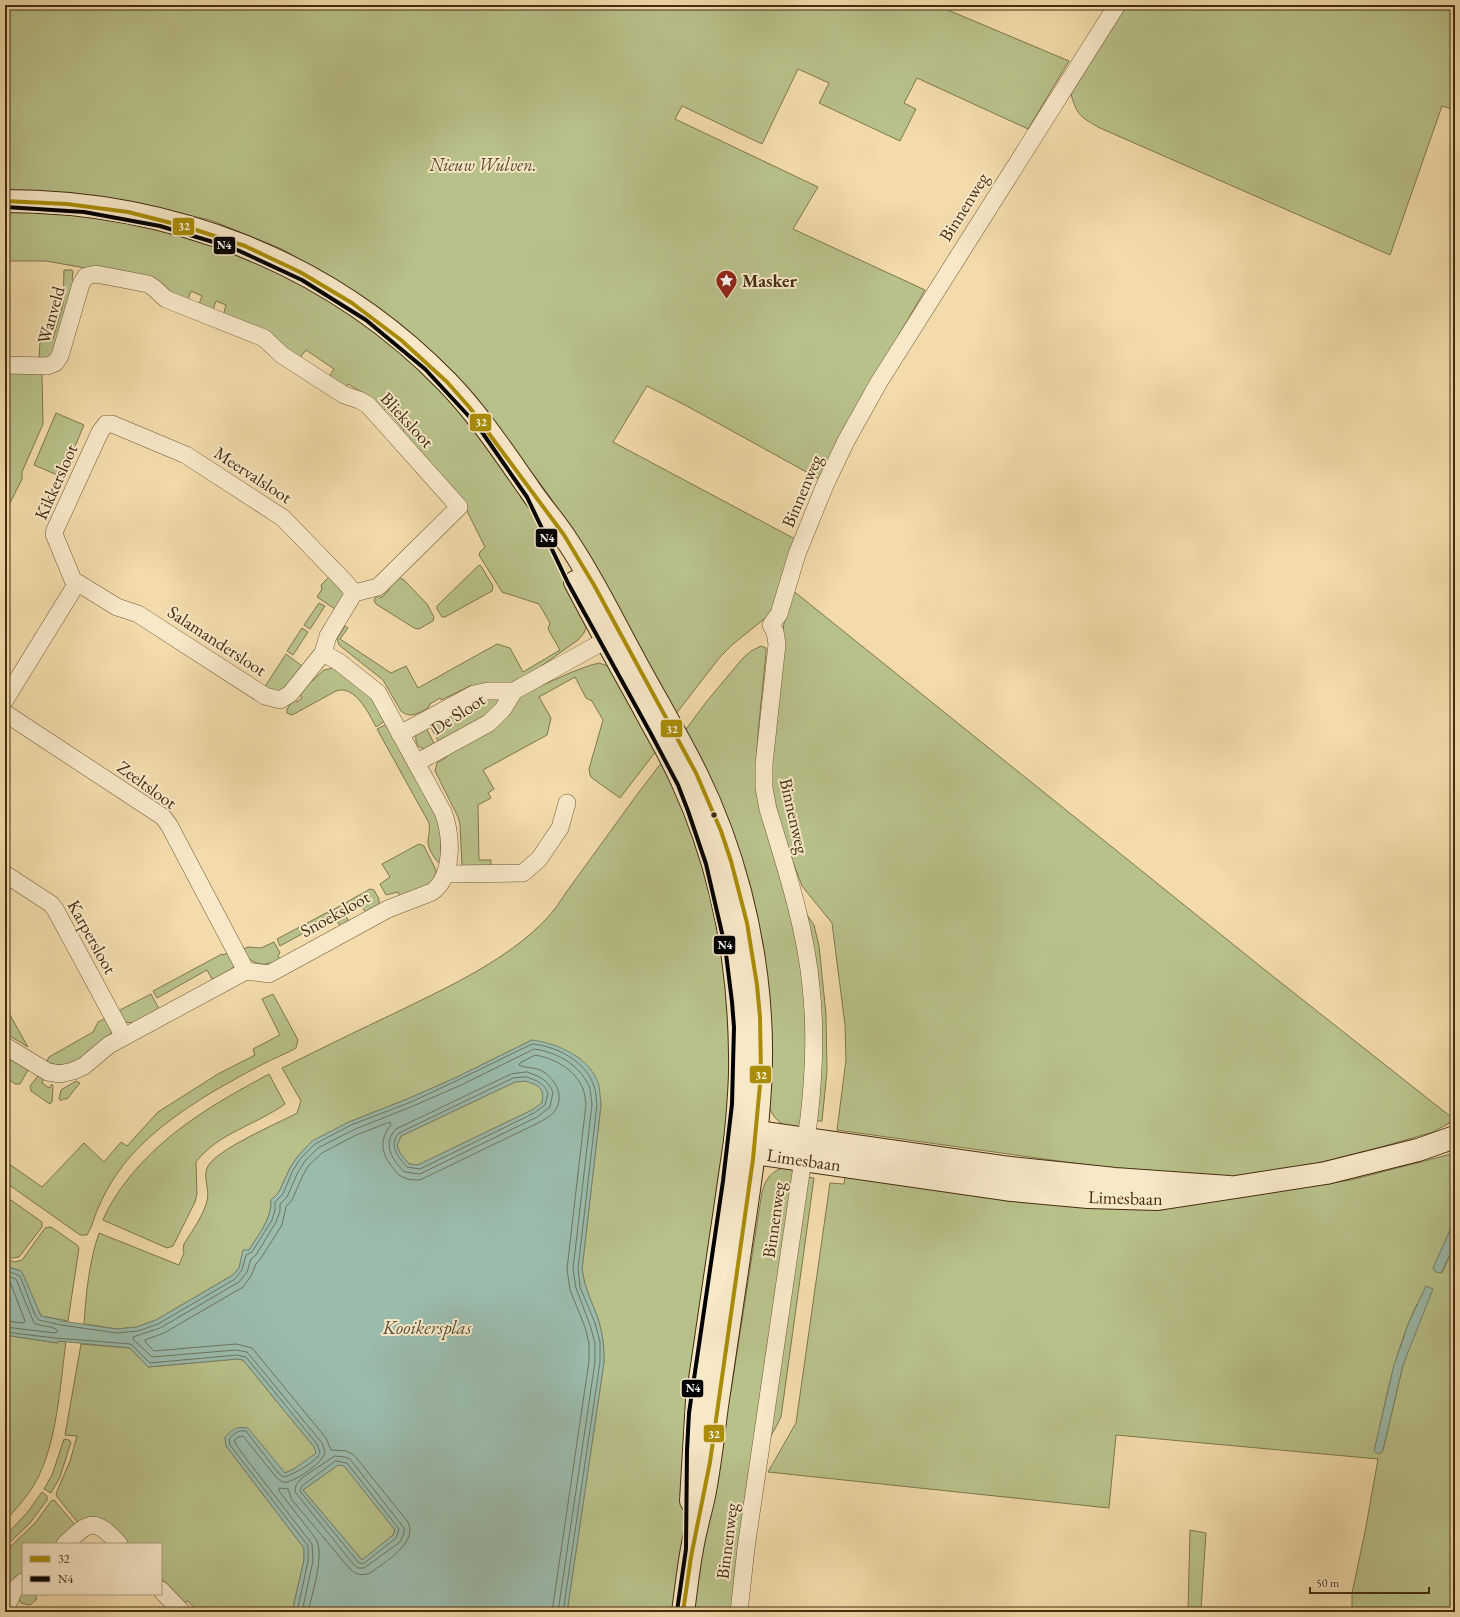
<svg xmlns="http://www.w3.org/2000/svg" width="1460" height="1617" viewBox="0 0 1460 1617" font-family="'EB Garamond',serif">
  <style>
    .green { fill: #b9c18a; stroke: #7e774c; fill-rule: evenodd }
    .water { fill: #9bbbac; stroke: #78826d; fill-rule: evenodd }
    .lines { fill: none; stroke-linecap: round; stroke-linejoin: round }
    .shore { stroke: #70745e; stroke-width: 1 }
    .minor-casing { stroke: #705836; stroke-width: 18 }
    .secondary-casing { stroke: #442d0f; stroke-width: 24 }
    .minor { stroke: #f7e8c8; stroke-width: 17 }
    .secondary { stroke: #f7e8c8; stroke-width: 22 }
    .bus-1-casing { stroke: #f7e8c8; stroke-width: 7 }
    .bus-2-casing { stroke: #f7e8c8; stroke-width: 7 }
    .bus-1 { stroke: #a98c07; stroke-width: 4 }
    .bus-2 { stroke: #000; stroke-width: 4 }
    .bus-dot { fill: #442d0f; stroke: #f7e8c8; stroke-width: 1.5 }
    .labels { text-anchor: middle; stroke-width: 4; stroke-linejoin: round; paint-order: stroke }
    .park-label { font-size: 18px; font-style: italic; fill: #5b4b28; stroke: #f7e8c8 }
    .street-label { font-size: 18px; fill: #442d0f; stroke: #f7e8c8 }
    .poi-label { font-size: 18px; font-weight: bold; fill: #442d0f; stroke: #f7e8c8; text-anchor: start }
    .water-label { font-size: 19px; font-style: italic; fill: #5a5036; stroke: #f7e8c8 }
    .line-badge { stroke: #f7e8c8; stroke-width: 1.5 }
    .badge-label { font-size: 11px; text-anchor: middle; font-weight: bold; fill: #fff }
  </style>
  <rect width="100%" height="100%" fill="#f3dbab"/>
  <filter id="stains"><feTurbulence type="fractalNoise" baseFrequency=".005" numOctaves="4"/><feColorMatrix values="0 0 0 0 .2 0 0 0 0 .09 0 0 0 0 .02 0 0 0 .5 -.17"/></filter>
  <radialGradient id="worn" r=".72"><stop offset=".6" stop-color="#630" stop-opacity="0"/><stop offset="1" stop-color="#630" stop-opacity=".3"/></radialGradient>
  <g class="green">
    <polygon points="5,5 936,5 1069,61 1028,129 917,78 904,103 916,109 900,141 819,103 829,83 798,69 762,144 682,106 675,119 818,187 793,229 925,290 872,381 819,479 685,405 647,386 613,442 795,539 773,612 733,644 720,657 672,719 550,497 489,414 457,377 414,336 352,290 282,249 210,220 127,202 5,193"/>
    <path d="M1127 5H1455V110L1442 106 1390 255 1100 128C1081 117 1077 116 1071 94Z"/>
    <path d="M5 209 108 216 216 243 319 292 401 351 469 419 528 504 577 596 587 625 584 633 578 640 533 672 510 683 470 686 441 700 440 698 430 704 428 708C419 713 410 719 401 711L383 680 339 645 337 639 345 626 348 628 340 639 391 673 406 666 418 688 497 644 510 648 523 672 560 650 548 629 550 623 539 604 502 592 479 555 480 552 485 547 466 509 400 434 404 430 386 409 381 412 361 392 348 384 344 391 328 378 334 369 306 350 299 359 283 350 281 343 266 332 223 316 226 305 216 301 213 310 199 304 202 296 191 291 187 302 168 295 153 280 46 261H5Z"/>
    <polygon points="64,270 72,270 73,272 72,280 77,282 56,351 50,358 39,358 40,341 43,342 43,339 53,339 63,304"/>
    <polygon points="5,370 42,373 43,424 22,472 22,479 5,513"/>
    <polygon points="56,413 84,425 62,477 34,465"/>
    <polygon points="479,565 481,566 493,586 492,591 445,617 442,617 437,609 437,606"/>
    <polygon points="330,576 332,576 345,595 335,609 317,597 322,589 321,585"/>
    <polygon points="396,577 400,578 404,580 427,604 434,617 433,621 419,629 414,628 376,604 374,600 378,594 381,598 389,590 386,586"/>
    <polygon points="791,589 1265,970 1455,1120 1433,1132 1381,1147 1299,1168 1221,1178 1137,1172 837,1130 846,1060 845,1025 832,923 802,886 786,843 770,785 782,634"/>
    <polygon points="319,603 325,606 310,629 304,625"/>
    <polygon points="302,628 308,632 293,655 287,651"/>
    <path d="M761 646 766 648V653L758 733 756 768 796 938 805 991 807 1052 802 1130C781 1125 775 1123 767 1102L681 736 707 701 743 658 751 651Z"/>
    <polygon points="286,654 302,666 283,693 264,688"/>
    <polygon points="599,663 608,666 660,746 620,798 592,778 590,775 589,769 603,720 592,701 586,698 575,677 539,697 551,718 547,735 483,770 494,789 488,793 491,798 478,805 479,860 491,860 491,866 464,866 462,865 460,824 458,817 435,771 437,763 447,757 444,752 527,692 572,672 591,665"/>
    <path d="M333 668 367 691 385 721 376 727C369 714 355 684 336 691L294 714 292 715 287 713V709L294 699 297 702 302 698 299 693 324 670Z"/>
    <polygon points="500,697 492,715 440,744 429,724 476,698"/>
    <path d="M387 724 440 821 441 865C435 860 427 848 428 840 429 834 430 829 429 823L377 729Z"/>
    <path d="M425 726 436 747C423 750 414 750 416 733Z"/>
    <path d="M665 758 712 891 738 1051 687 1483 684 1541 675 1612H567L604 1362C604 1348 603 1336 599 1322 593 1303 585 1291 582 1269L601 1104 598 1085 532 1040 455 1078 410 1098 349 1122 313 1141 298 1156 290 1168 279 1192 271 1200C272 1219 258 1235 249 1250L243 1251 239 1268 233 1275 156 1320 137 1327 117 1329 84 1324C86 1293 89 1262 99 1233L179 1265 184 1253 183 1249 184 1244C192 1231 203 1216 207 1201 210 1190 203 1178 207 1168 214 1150 279 1123 297 1113L301 1101 282 1068C320 1049 359 1030 397 1012 452 985 533 949 565 894L636 796Z"/>
    <path d="M419 844 424 846 436 870C438 887 412 891 400 896L398 892 386 895 380 884 390 877 382 864Z"/>
    <polygon points="370,889 374,890 379,899 379,904 366,912 359,904 344,912 348,920 347,922 340,926 331,911"/>
    <polygon points="803,909 814,925 819,946 826,1014 827,1071 822,1121 815,1121"/>
    <polygon points="328,912 331,918 280,946 277,939"/>
    <path d="M274 942 280 953 278 956 280 959C264 968 252 965 241 950L248 947 261 948Z"/>
    <polygon points="231,951 234,964 233,968 214,979 212,979 207,970 157,998 153,991 222,954 223,955"/>
    <polygon points="151,994 159,1009 133,1023 123,1022 118,1011"/>
    <path d="M273 994 298 1040 296 1048C286 1054 274 1058 263 1064 216 1089 165 1117 129 1158 118 1171 107 1188 100 1204 95 1213 93 1226 87 1235H80L5 1182V1161L42 1187 84 1143 104 1162 121 1142 127 1146 158 1112 218 1074 255 1055 253 1049 280 1035 262 999Z"/>
    <polygon points="5,1006 28,1047 5,1033"/>
    <polygon points="106,1018 112,1031 112,1033 79,1061 65,1066 46,1063 49,1057 93,1032 98,1022"/>
    <polygon points="5,1054 28,1070 20,1084 15,1084 5,1077"/>
    <path d="M269 1074 285 1104C256 1125 218 1133 196 1162L197 1194 195 1202 173 1246 167 1248 103 1220C109 1205 118 1192 128 1179 166 1131 217 1102 269 1074Z"/>
    <polygon points="38,1076 44,1079 42,1083 49,1088 52,1084 53,1087 52,1102 50,1104 31,1091 30,1086"/>
    <polygon points="76,1081 80,1083 67,1099 63,1099 61,1101 59,1099 61,1090"/>
    <path d="M525 1081C538 1085 545 1087 542 1103L532 1110 418 1165 409 1164 400 1153 397 1146 401 1136 515 1082Z"/>
    <path d="M1455 1153V1219L1433 1269 1442 1273 1455 1244V1612H1352V1593L1365 1532 1378 1459 1116 1435 1109 1508 768 1472 796 1423 830 1183 844 1184 845 1175 1258 1194 1351 1180ZM1417 1304 1412 1340 1403 1365 1383 1450 1375 1451C1385 1401 1395 1351 1417 1304Z"/>
    <path d="M797 1165 732 1612H692L713 1466 731 1391 762 1192C768 1171 778 1168 797 1165Z"/>
    <polygon points="806,1177 814,1178 781,1417 776,1427 768,1441"/>
    <polygon points="5,1196 42,1222 42,1227 19,1257 12,1258 5,1256"/>
    <polygon points="51,1227 77,1245 79,1248 68,1321 41,1316 21,1271 5,1266 5,1259 15,1262 22,1260 45,1228"/>
    <path d="M5 1335 57 1343 58 1341 66 1342C60 1385 57 1445 35 1483 27 1497 16 1509 5 1521Z"/>
    <polygon points="81,1344 130,1348 148,1367 237,1359 243,1360 314,1447 317,1453 294,1469 285,1473 225,1437 226,1446 304,1548 304,1560 292,1612 198,1612 188,1601 184,1603 161,1578 161,1544 129,1544 114,1527 79,1524 58,1498 56,1495 57,1491 70,1461 77,1436 65,1435"/>
    <polygon points="64,1439 69,1440 71,1442 60,1477 51,1493 44,1489 52,1475"/>
    <polygon points="338,1465 344,1465 395,1530 393,1535 362,1560 303,1490"/>
    <polygon points="42,1492 47,1496 47,1500 30,1523 5,1547 5,1536 27,1513"/>
    <polygon points="54,1500 77,1527 58,1544 23,1544 23,1576 5,1592 5,1552 36,1522 51,1501"/>
    <polygon points="1190,1530 1206,1533 1201,1609 1217,1610 1217,1612 1188,1612"/>
    <polygon points="23,1592 23,1594 35,1594 37,1599 30,1605 21,1603 19,1599"/>
  </g>
  <g class="water">
    <path d="M532 1040C557 1043 592 1058 599 1086 600 1091 600 1098 601 1104L582 1269C585 1291 593 1303 599 1322 603 1336 604 1348 604 1362L567 1612H292L304 1560V1548L226 1446 225 1437C233 1429 237 1426 248 1428L285 1473 294 1469 316 1453 314 1447 243 1360 237 1359 148 1367 130 1348 58 1341V1343L5 1335V1266L21 1271 23 1274 41 1316 61 1320V1321L117 1329 137 1327 156 1320 233 1275 239 1268 243 1250H249C258 1235 272 1219 271 1200L279 1192 290 1168 298 1156 312 1141 349 1122 410 1098 455 1078ZM525 1081C538 1085 545 1087 542 1103L532 1110 418 1165 409 1164 400 1153 397 1146 401 1136 515 1082ZM338 1465 344 1466 395 1530 393 1535 362 1560 303 1490Z"/>
    <polygon points="1455,1219 1455,1244 1441,1273 1436,1272 1433,1268"/>
    <polygon points="1426,1286 1433,1289 1403,1365 1383,1450 1381,1453 1378,1454 1374,1451 1394,1365 1409,1322"/>
  </g>
  <g class="lines">
    <g class="shore">
      <path d="M527 1072C539 1076 548 1080 553 1092L550 1107 537 1117 420 1174 405 1172C392 1161 382 1143 396 1129L511 1074Z"/>
      <path d="M526 1077C536 1080 544 1083 548 1093L545 1105 534 1113 420 1169 407 1167C398 1157 388 1145 399 1133L513 1078Z"/>
      <path d="M5 1270 20 1276 35 1315 39 1320 61 1325 117 1333 138 1331 158 1324 235 1279 242 1270 246 1255 252 1252 272 1220 275 1210V1202L283 1194 293 1170 301 1158 315 1144 351 1125 411 1102 456 1081 532 1044C556 1046 586 1061 594 1086 596 1091 596 1098 597 1104L578 1269 580 1287 595 1323 600 1342V1362L563 1612"/>
      <path d="M5 1275 16 1279 34 1323C41 1327 53 1325 58 1331L55 1333 5 1327"/>
      <polyline points="5,1282 11,1284 25,1321 23,1323 5,1321"/>
      <path d="M5 1332 55 1338 131 1344 150 1363 237 1355 246 1357 317 1444 320 1452C319 1460 293 1475 284 1477L279 1474 246 1431C238 1430 234 1433 229 1439L230 1445 308 1546V1561L297 1612"/>
      <polygon points="335,1456 345,1457 350,1459 404,1528 404,1533 400,1542 364,1568 358,1568 354,1565 295,1492 296,1485 302,1478"/>
      <polygon points="336,1461 347,1463 399,1529 396,1538 363,1564 358,1562 300,1491 302,1486"/>
      <path d="M302 1612 313 1561 312 1544 241 1452 234 1441 238 1437 243 1436 276 1477C279 1480 282 1483 287 1482 297 1480 324 1462 325 1452L322 1443 247 1352 236 1350 152 1357 133 1339V1337L160 1328 239 1282 247 1272 251 1259 256 1255 276 1222 280 1211V1204L287 1197 298 1172 305 1161 318 1148 353 1130 413 1106 459 1086 534 1049C556 1052 579 1064 589 1086 591 1091 591 1099 592 1104L573 1269 576 1288 590 1325 595 1343V1362L558 1612"/>
      <path d="M308 1612C312 1594 325 1554 316 1539L279 1491V1488L288 1489 292 1500 350 1569C356 1575 362 1576 370 1573 385 1562 418 1543 408 1522L354 1455 346 1451 331 1450 326 1438 252 1348 236 1344 154 1351 146 1343 145 1340 164 1333 243 1287 251 1276 256 1264 261 1258 282 1225 286 1207 292 1200 303 1175 309 1165 322 1153 356 1135 390 1122 391 1125C379 1139 381 1154 393 1168 396 1172 399 1176 405 1178 409 1180 415 1180 420 1180L538 1123C543 1120 550 1117 554 1112 566 1097 555 1077 540 1070 533 1067 524 1068 519 1065L520 1063 535 1055C554 1058 576 1070 583 1089 585 1093 585 1099 586 1104L567 1269 570 1290 585 1327 589 1343V1361L552 1612"/>
    </g>
    <defs>
      <g id="minor">
        <polyline points="5,365 47,366 55,363 60,356 81,284 86,276 96,274 148,284 154,288 166,299 264,338 282,355 344,395 359,400 368,405 459,507 378,587 354,593 328,636 323,653 290,694 280,700 265,696 138,614 117,607 73,580 54,534 55,530 100,432 106,424 112,424 186,455 283,518 345,582 354,593"/>
        <polyline points="5,700 77,583"/>
        <polyline points="5,713 163,817 169,825 246,971"/>
        <polyline points="400,734 474,694 488,691 514,691"/>
        <polyline points="416,763 489,723 503,709 514,691 617,634"/>
        <polyline points="5,874 51,904 55,909 124,1037"/>
        <polyline points="446,874 523,873 539,859 560,828 567,803"/>
        <path d="M5 1046 48 1072 60 1074 73 1071 84 1066 109 1045 246 971 269 974 388 909 432 892C454 876 452 835 443 812L378 693 339 662 323 653"/>
        <path d="M65 1544C90 1521 94 1517 119 1544"/>
        <polyline points="161,1590 182,1612"/>
        <polyline points="5,1610 14,1590 23,1582"/>
        <path d="M739 1612 746 1548 809 1118C814 1074 816 1031 811 987 806 929 785 865 768 809L764 788V764L777 644 775 632 771 625 779 614 797 554 825 485 846 441 879 382 1117 5"/>
      </g>
      <g id="secondary">
        <path d="M5 201C172 201 330 262 447 382 479 415 504 453 530 490 542 508 557 524 568 542 593 579 613 621 635 661 655 698 677 735 696 773 733 848 755 933 760 1017 765 1093 752 1169 741 1244 733 1298 725 1352 717 1406 713 1436 710 1466 704 1496 700 1514 695 1531 692 1549 688 1570 686 1591 683 1612"/>
        <path d="M575 582C596 622 618 662 640 701 654 728 670 754 682 781 721 866 739 961 740 1054 741 1083 738 1112 735 1141L697 1400 691 1501"/>
        <path id="s1" d="M1229 1187 1115 1179 1002 1167 757 1132 735 1141 754 1153 1012 1190 1088 1197 1158 1199 1326 1173 1418 1150 1455 1137"/>
      </g>
    </defs>
    <use href="#minor" class="minor-casing"/>
    <use href="#secondary" class="secondary-casing"/>
    <use href="#minor" class="minor"/>
    <use href="#secondary" class="secondary"/>
    <defs>
      <polyline id="bus-1" points="5,201 67,204 128,212 187,227 245,246 300,272 352,303 401,340 447,382 470,408 564,535 594,585 696,773 721,831 731,861 747,923 757,985 760,1017 761,1074 753,1159 710,1462 691,1557 683,1612"/>
      <polyline id="bus-2" points="5,207 84,212 160,226 233,248 302,280 366,320 425,369 477,425 527,497 568,583 650,732 678,785 688,811 706,864 725,946 732,1002 734,1027 732,1104 723,1181 689,1413 687,1450 686,1549 677,1611"/>
    </defs>
    <use href="#bus-1" class="bus-1-casing"/>
    <use href="#bus-2" class="bus-2-casing"/>
    <use href="#bus-1" class="bus-1"/>
    <use href="#bus-2" class="bus-2"/>
  </g>
  <defs>
    <symbol id="sight-pin" viewBox="-11 -11 22 30"><path d="M0 17L-7.5 6A9.5 9.5 0 1 1 7.5 6Z" fill="#8f2418" stroke="#f7e8c8"/><path d="M0-6L1.8-2.2L6-1.7L2.9 1.2L3.7 5.4L0 3.3L-3.7 5.4L-2.9 1.2L-6-1.7L-1.8-2.2Z" fill="#fff"/></symbol>
  </defs>
  <g fill-rule="evenodd">
    <use href="#sight-pin" x="714" y="268" width="25" height="34"/>
  </g>
  <circle class="bus-dot" cx="714" cy="815" r="3.5"/>
  <g class="labels">
    <g class="park-label">
      <text x="483" y="171">Nieuw Wulven.</text>
    </g>
    <g class="street-label">
      <text transform="translate(964 207) rotate(-58)" y="6">Binnenweg</text>
      <text transform="translate(51 315) rotate(-74)" y="6">Wanveld</text>
      <text transform="translate(407 420) rotate(47)" y="6">Blieksloot</text>
      <text transform="translate(253 475) rotate(33)" y="6">Meervalsloot</text>
      <text transform="translate(56 482) rotate(-66)" y="6">Kikkersloot</text>
      <text transform="translate(802 491) rotate(-67)" y="6">Binnenweg</text>
      <text transform="translate(217 641) rotate(33)" y="6">Salamandersloot</text>
      <text transform="translate(458 714) rotate(-33)" y="6">De Sloot</text>
      <text transform="translate(147 785) rotate(36)" y="6">Zeeltsloot</text>
      <text transform="translate(794 816) rotate(77)" y="6">Binnenweg</text>
      <text transform="translate(335 914) rotate(-29)" y="6">Snoeksloot</text>
      <text transform="translate(92 937) rotate(61)" y="6">Karpersloot</text>
      <text dy="6" stroke="none"><textPath href="#s1" startOffset="572">Limesbaan</textPath></text>
      <text dy="6" stroke="none"><textPath href="#s1" startOffset="896">Limesbaan</textPath></text>
      <text transform="translate(774 1220) rotate(-82)" y="6">Binnenweg</text>
      <text transform="translate(727 1541) rotate(-83)" y="6">Binnenweg</text>
    </g>
    <g class="poi-label">
      <text x="742" y="287">Masker</text>
    </g>
    <g class="water-label">
      <text x="427" y="1334">Kooikersplas</text>
    </g>
  </g>
  <g class="line-badge">
    <rect x="172" y="217" width="23" height="19" rx="4" fill="#a98c07"/>
    <rect x="213" y="236" width="23" height="19" rx="4" fill="#000"/>
    <rect x="469" y="413" width="23" height="19" rx="4" fill="#a98c07"/>
    <rect x="535" y="528" width="23" height="20" rx="4" fill="#000"/>
    <rect x="660" y="719" width="23" height="19" rx="4" fill="#a98c07"/>
    <rect x="713" y="935" width="23" height="20" rx="4" fill="#000"/>
    <rect x="749" y="1065" width="23" height="19" rx="4" fill="#a98c07"/>
    <rect x="681" y="1379" width="23" height="19" rx="4" fill="#000"/>
    <rect x="703" y="1424" width="22" height="19" rx="4" fill="#a98c07"/>
  </g>
  <g class="badge-label">
    <text x="184" y="230">32</text>
    <text x="224" y="249">N4</text>
    <text x="481" y="426">32</text>
    <text x="547" y="542">N4</text>
    <text x="672" y="733">32</text>
    <text x="725" y="949">N4</text>
    <text x="761" y="1079">32</text>
    <text x="693" y="1392">N4</text>
    <text x="714" y="1438">32</text>
  </g>
  <rect width="1460" height="1617" fill="none" stroke="#f3dbab" stroke-width="20"/>
  <rect x="6" y="6" width="1448" height="1605" fill="none" stroke="#442d0f" stroke-width="2"/>
  <rect x="10" y="10" width="1440" height="1597" fill="none" stroke="#442d0f"/>
  <rect x="22" y="1543" width="140" height="52" fill="#f7e8c8" stroke="#af9d7e"/>
  <rect x="30" y="1556" width="20" height="6" fill="#a98c07" stroke="#af9d7e"/>
  <text x="58" y="1563" font-size="12" fill="#442d0f">32</text>
  <rect x="30" y="1576" width="20" height="6" fill="#000000" stroke="#af9d7e"/>
  <text x="58" y="1583" font-size="12" fill="#442d0f">N4</text>
  <path d="M1310 1587v6h119v-6" fill="none" stroke="#442d0f" stroke-width="2"/>
  <text x="1316" y="1587" font-size="12" fill="#442d0f" stroke="#f7e8c8" stroke-width="3" paint-order="stroke">50 m</text>
  <rect width="100%" height="100%" filter="url(#stains)"/>
  <rect width="100%" height="100%" fill="url(#worn)"/>
</svg>
